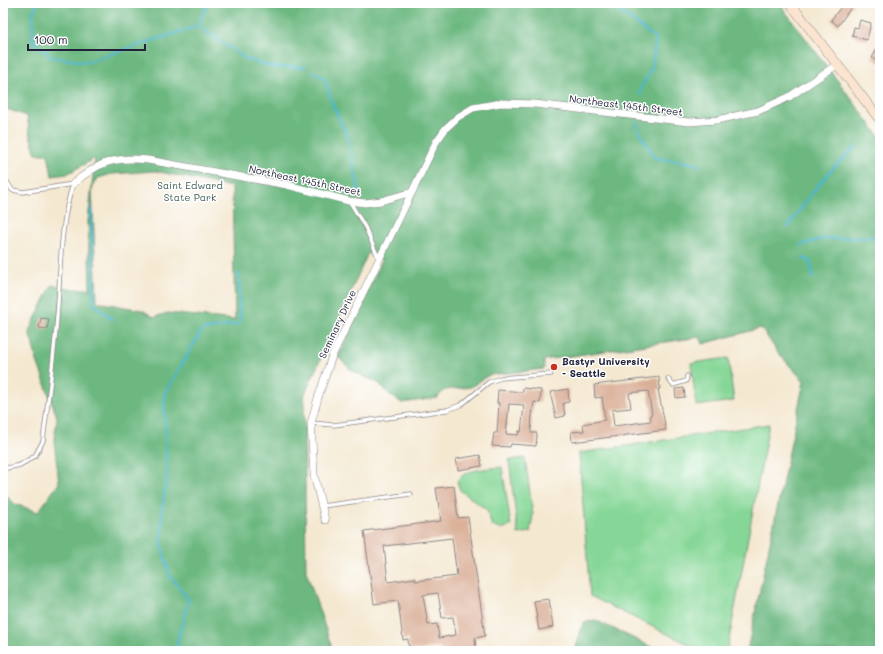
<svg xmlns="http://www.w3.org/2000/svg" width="883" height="654" viewBox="0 0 883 654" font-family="Mali,sans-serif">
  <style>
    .green { fill: #86d797; stroke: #547c69 }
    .forest { fill: #6cb880; stroke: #476d5e; fill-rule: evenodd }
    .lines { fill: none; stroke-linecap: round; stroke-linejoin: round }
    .stream { stroke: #4db6ca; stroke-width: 2.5 }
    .building { fill: #daaf97; fill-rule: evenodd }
    .service-casing { stroke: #8b8586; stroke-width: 5 }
    .minor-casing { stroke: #8b8586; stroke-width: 8 }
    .secondary-casing { stroke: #8b8586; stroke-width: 10 }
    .service { stroke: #fff; stroke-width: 3.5 }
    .minor { stroke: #fff; stroke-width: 7 }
    .secondary { stroke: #fce5d0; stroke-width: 9 }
    .poi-dot { fill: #c8321e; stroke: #fff; stroke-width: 1.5 }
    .labels { text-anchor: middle; stroke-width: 3; stroke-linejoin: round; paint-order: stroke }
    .street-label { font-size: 10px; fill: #22223b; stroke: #fff }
    .park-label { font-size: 10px; fill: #45615b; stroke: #fff }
    .poi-label { font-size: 10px; font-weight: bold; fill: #22223b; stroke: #fff; text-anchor: start }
  </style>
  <rect width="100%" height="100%" fill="#fff"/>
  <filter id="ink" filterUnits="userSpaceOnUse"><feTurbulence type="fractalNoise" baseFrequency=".025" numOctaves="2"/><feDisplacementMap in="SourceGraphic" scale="8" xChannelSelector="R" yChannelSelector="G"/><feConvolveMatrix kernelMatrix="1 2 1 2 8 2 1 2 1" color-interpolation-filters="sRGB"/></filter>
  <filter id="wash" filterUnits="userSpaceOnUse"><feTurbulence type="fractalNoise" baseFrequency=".012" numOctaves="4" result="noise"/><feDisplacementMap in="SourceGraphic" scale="16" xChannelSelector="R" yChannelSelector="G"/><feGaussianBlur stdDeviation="0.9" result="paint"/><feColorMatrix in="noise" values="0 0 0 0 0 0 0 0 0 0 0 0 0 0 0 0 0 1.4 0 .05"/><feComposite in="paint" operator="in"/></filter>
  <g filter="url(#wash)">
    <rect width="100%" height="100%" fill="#f4e8d0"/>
    <g class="green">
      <polygon points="728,358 734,401 696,406 691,363"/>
      <polygon points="769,424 727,651 702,651 590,596 579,453"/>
      <polygon points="525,458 533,515 530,532 518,534 509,460"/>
      <path d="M502 467 511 526 500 529 492 526 487 510 460 490 457 481C467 468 487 469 502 467Z"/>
    </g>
    <g class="forest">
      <path d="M3 3H779L880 137V651H747L804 381 779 354 761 328 703 344 700 337 544 360V369L489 375 471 387 445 390 437 398 402 403 390 395 378 383 351 370 338 357 382 260 368 253 304 396 306 571 333 651H3V492L15 504 38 512 59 483 54 441 57 417 37 361 29 331 52 285 74 289H90L88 221 95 158 67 174 52 176 48 154H36L30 136 27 116 3 108ZM155 171 232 187 235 320 168 313 154 317 142 310 97 302 92 188 98 178 112 174Z"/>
      <polygon points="595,620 660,651 575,651 583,623"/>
    </g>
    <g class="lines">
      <g class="stream">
        <polyline points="37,3 33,14 33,41 51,57 86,62 198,26 246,59 273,67 305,67"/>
        <polyline points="609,3 656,39 652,68 641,88 640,95"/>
        <polyline points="198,26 208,3"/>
        <polyline points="313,71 325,79 332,103 348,137 359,191"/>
        <polyline points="637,123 638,130 655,158 693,163 700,166"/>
        <polyline points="91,207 94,304 112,319"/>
        <path d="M788 227C810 195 826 172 856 147"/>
        <polyline points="801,245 822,239 880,237"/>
        <polyline points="803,258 810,261 813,278"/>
        <polyline points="179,651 177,642 189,600 170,576 162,547 162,510 167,475 164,395 202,330 240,324 239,273"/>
      </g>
    </g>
    <g id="blocks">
      <g class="building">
        <polygon points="844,3 854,3 838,26 831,20"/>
        <polygon points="860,20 871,23 867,40 852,36 854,27 858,28"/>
        <polygon points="880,43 880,63 872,58"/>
        <polygon points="41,318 49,319 47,329 39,328"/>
        <path d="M659 377 660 389H658L666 430 572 442 571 432 584 431 583 424 605 420 602 397 595 398 594 385ZM648 391 652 414 650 415 651 421 614 426 612 410 631 408 629 393Z"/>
        <path d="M523 388 541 390 540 403 534 402 532 415 531 433H537L536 446 511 444 510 447 492 446 494 433H497L499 403H497L498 390 523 392ZM509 404 524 405 521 432 519 431 518 435 506 434Z"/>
        <polygon points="684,388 685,397 676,398 675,389"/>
        <polygon points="568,389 569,402 563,403 565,416 556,418 550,392"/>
        <polygon points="480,455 482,466 458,470 456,459"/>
        <path d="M454 486 458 518 468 517 485 636 475 638 476 651H441V647L409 651 408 639 403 640 398 601 374 604 364 531 441 521 436 488ZM452 538 457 576 415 581V578L388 582 384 546ZM438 593 442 618 453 617 456 635 439 638 437 624 428 625 423 595Z"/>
        <polygon points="549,599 553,627 539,630 534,601"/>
      </g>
    </g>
  </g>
  <g filter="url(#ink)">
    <use href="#blocks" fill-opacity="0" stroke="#8b8586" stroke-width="1"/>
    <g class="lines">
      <defs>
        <g id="service">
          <path d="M3 175 12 190 23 192 73 184C59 226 61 273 57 317 54 358 48 400 43 441L35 456 20 465 3 469"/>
          <polyline points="350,202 365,227 379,259"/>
          <polyline points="668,379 673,385 686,381 687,376"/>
          <polyline points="311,423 334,425 447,410 461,405 489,382 501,378 551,374"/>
          <polyline points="322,506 411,494"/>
        </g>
        <g id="minor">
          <path d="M73 184C98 162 115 156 148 160L287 185 349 201 365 203 381 201 412 192 436 142 446 128 458 117 473 108 501 103 535 104 689 122 717 120 758 111 789 97 838 64"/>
          <polyline points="325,520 314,475 312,440 311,423 318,398 332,356 412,192"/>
        </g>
        <polyline id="secondary" points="790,3 880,120"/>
      </defs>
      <use href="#service" class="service-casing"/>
      <use href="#minor" class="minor-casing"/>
      <use href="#secondary" class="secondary-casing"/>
      <use href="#service" class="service"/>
      <use href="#minor" class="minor"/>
      <use href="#secondary" class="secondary"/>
    </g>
  </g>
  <circle class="poi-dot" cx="554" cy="367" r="4"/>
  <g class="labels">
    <g class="street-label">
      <text transform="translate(626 105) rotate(7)" y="4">Northeast 145th Street</text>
      <text transform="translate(305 180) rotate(12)" y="4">Northeast 145th Street</text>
      <text transform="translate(337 324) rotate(-65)" y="4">Seminary Drive</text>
    </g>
    <g class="park-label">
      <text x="190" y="189">Saint Edward<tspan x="190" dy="12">State Park</tspan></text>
    </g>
    <g class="poi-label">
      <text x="562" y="365">Bastyr University<tspan x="562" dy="12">- Seattle</tspan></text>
    </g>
  </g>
  <rect width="883" height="654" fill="none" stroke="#fff" stroke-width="16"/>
  <path d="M28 44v6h117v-6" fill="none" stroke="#22223b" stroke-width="2"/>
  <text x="34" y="44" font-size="12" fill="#22223b" stroke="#ffffff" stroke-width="3" paint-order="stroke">100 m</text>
</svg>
